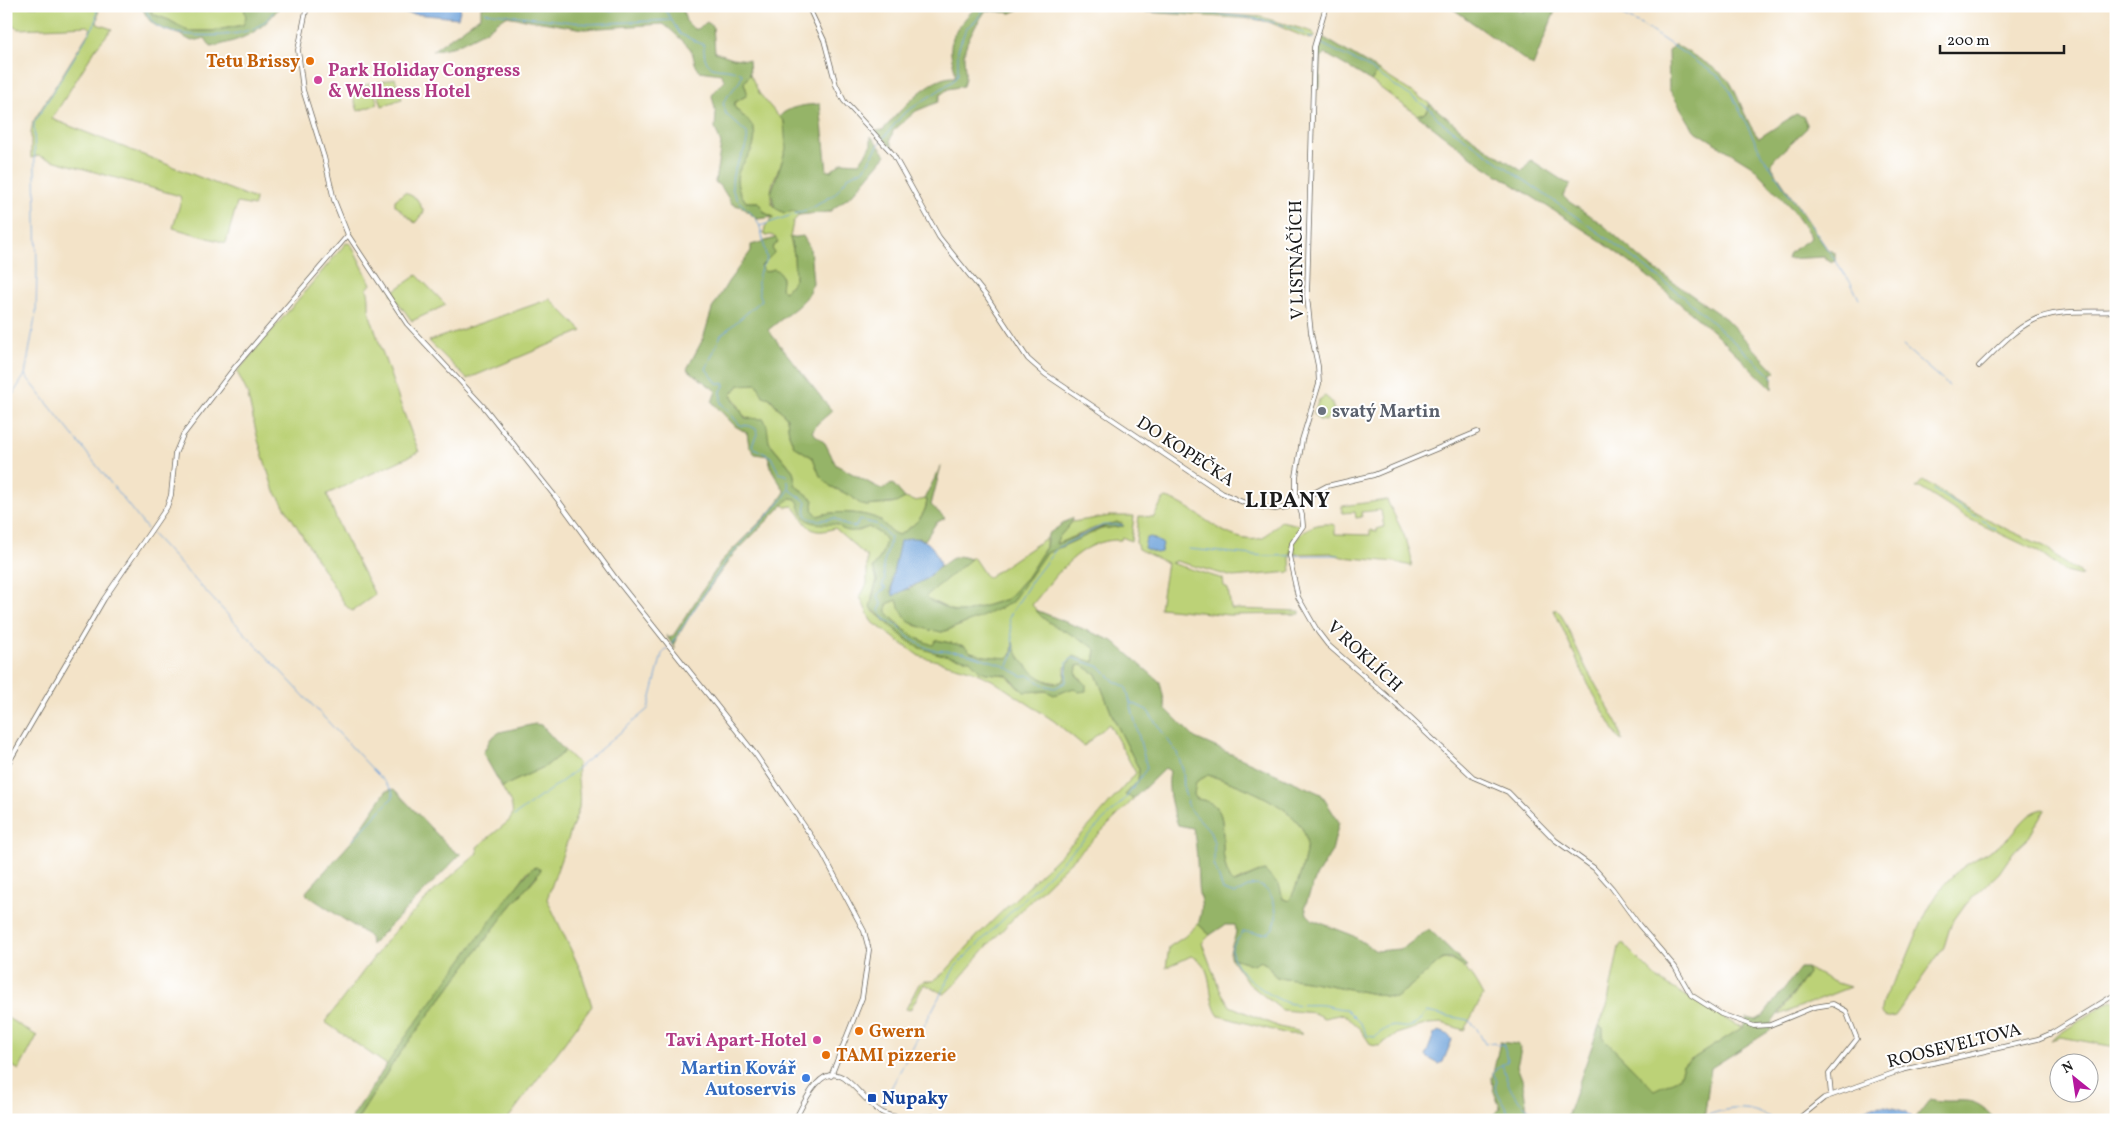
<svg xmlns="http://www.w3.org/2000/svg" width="2122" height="1126" viewBox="0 0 2122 1126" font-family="Vollkorn,serif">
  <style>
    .green { fill: #bcd277; stroke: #6c774a }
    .forest { fill: #95b468; stroke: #586842; fill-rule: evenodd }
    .water { fill: #6ea3da; stroke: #45607b }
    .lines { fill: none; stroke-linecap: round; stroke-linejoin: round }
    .stream { stroke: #6ea3da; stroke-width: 1 }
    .minor-casing { stroke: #676258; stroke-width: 5.5 }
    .minor { stroke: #fff; stroke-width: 4 }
    .food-dot { fill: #e8710a; stroke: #fff; stroke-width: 2 }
    .hotel-dot { fill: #d1479c; stroke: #fff; stroke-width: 2 }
    .worship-dot { fill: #6b7280; stroke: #fff; stroke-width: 2 }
    .shop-dot { fill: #3f7fe0; stroke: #fff; stroke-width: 2 }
    .transit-dot { fill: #1a4fb4; stroke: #fff; stroke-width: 2 }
    .labels { text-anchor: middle; stroke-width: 4; stroke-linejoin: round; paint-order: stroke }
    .food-label { font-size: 18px; font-weight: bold; fill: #c56008; stroke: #fff; text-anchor: start }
    .hotel-label { font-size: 18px; font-weight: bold; fill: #b23c85; stroke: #fff; text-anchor: start }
    .street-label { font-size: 18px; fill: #1c1c1c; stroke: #fff }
    .worship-label { font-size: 18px; font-weight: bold; fill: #5b616d; stroke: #fff; text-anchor: start }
    .shop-label { font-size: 18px; font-weight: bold; fill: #366cbe; stroke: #fff; text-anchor: end }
    .transit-label { font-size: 18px; font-weight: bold; fill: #164399; stroke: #fff; text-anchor: start }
    .district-label { font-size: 22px; font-weight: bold; letter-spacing: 1px; fill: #1c1c1c; stroke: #fff }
  </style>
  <rect width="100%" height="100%" fill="#fff"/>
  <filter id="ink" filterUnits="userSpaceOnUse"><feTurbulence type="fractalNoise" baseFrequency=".02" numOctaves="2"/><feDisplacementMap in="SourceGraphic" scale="10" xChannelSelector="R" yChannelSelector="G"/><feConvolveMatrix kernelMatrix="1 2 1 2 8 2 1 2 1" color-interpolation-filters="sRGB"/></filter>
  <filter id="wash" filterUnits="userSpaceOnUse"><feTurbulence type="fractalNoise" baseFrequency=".0096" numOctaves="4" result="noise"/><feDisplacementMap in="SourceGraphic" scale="20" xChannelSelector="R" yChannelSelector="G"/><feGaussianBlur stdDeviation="1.12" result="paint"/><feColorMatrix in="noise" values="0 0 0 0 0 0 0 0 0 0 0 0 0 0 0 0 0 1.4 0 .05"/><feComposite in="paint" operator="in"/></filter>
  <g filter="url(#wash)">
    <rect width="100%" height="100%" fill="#f3e3c8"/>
    <g class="green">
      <polygon points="6,6 99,6 97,24 112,29 96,48 52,119 255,199 254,206 237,203 226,243 173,228 181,200 180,196 38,156 31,158 31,133 33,122 91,29 88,26 19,29 6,23"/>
      <polygon points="151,6 203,11 243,6 245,9 253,6 265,6 243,25 212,31 188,31 169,20 152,14"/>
      <polygon points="1113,6 1261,17 1313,32 1314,37 1309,39 1269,22 1253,19 1145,12"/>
      <polygon points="1379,71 1430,104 1425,113 1417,115 1371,81"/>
      <path d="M750 74 759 93 779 117 783 118C785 129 789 144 785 155 779 171 767 186 772 204L784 213 794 211 799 215 793 222 790 238 794 254 795 279 785 292 781 289 782 278 774 269 765 272 761 266 774 253 772 248 776 238 771 235 766 236 764 233 765 227 773 217 765 213 758 202H746C719 165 761 161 754 130 752 121 739 114 734 106L735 102 746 96 747 92 744 82Z"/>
      <polygon points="395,78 402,99 382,106 375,84"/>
      <polygon points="371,83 378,104 358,111 351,90"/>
      <polygon points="405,192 417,199 424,212 415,223 395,205 395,200"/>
      <path d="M346 243 351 244 371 284 367 289C371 299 367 308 371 318 386 363 401 408 419 452L327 494 339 526 375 595 352 611 346 606 273 488 258 440 247 392 237 372Z"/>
      <polygon points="417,275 446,305 412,321 391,293"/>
      <polygon points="550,299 582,331 467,379 429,341"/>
      <path d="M757 384 787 418 789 434 794 446 813 458 820 476 830 486 851 496 859 503 866 506 892 504 905 498 914 501 927 499C926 517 913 526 899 535 890 533 887 527 881 521 869 512 831 510 818 516L815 514 812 509 814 500 796 486 793 471 786 462 751 420 743 415 738 404 731 395 739 385Z"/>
      <polygon points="1325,396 1332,402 1334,413 1325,421 1319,420 1313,414 1319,400"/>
      <polygon points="1923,480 1963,506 2008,530 2046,547 2068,566 2080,572 2082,576 2065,572 2037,551 1965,517 1920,488 1916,488"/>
      <path d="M790 498 796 499 800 504 802 514 838 525 842 529 859 531 869 527 882 535 886 541 881 556 873 568 877 580 872 596 873 611 907 640 920 648 970 660 986 673 1007 675 1017 687 1038 692 1074 688 1078 690 1082 679 1076 675 1077 666 1082 665 1096 674 1113 717 1139 769 1138 781 1125 795 1134 798 1129 804C1084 850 1036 893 992 941 979 954 956 986 944 994L924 984 910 1010 906 1009 919 984 924 981H933L945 972 979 934 1085 831 1136 773 1109 724 1084 746 1054 721 992 680 970 670 919 656 871 621 860 597 867 584V557L835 528C807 538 808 523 793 506L786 507 782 504Z"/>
      <path d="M1166 498C1196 505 1227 548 1263 538L1281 521 1303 526C1289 544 1289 551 1291 572L1233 577 1176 561 1171 563 1223 579 1224 586 1228 589 1231 609 1300 611V614L1229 615 1160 608 1167 563 1138 549 1136 542 1139 516 1154 517 1162 501Z"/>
      <path d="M1387 500C1394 516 1415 551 1411 566L1395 562 1342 557 1331 553 1291 554C1293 533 1315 520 1335 525V534L1370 535V530L1377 532V529L1384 527 1381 510 1361 512 1362 517 1356 518 1355 512 1342 513V506Z"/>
      <path d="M1110 516H1134L1131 541 1122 537 1121 540C1080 538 1055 577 1032 605L1044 618 1089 643 1096 650 1094 662 1065 667V678L1061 682C1041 686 1015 661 1013 642L1012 654 1005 659 985 656 971 652 965 646 936 640 933 646 909 634 886 612 887 604 897 600 900 609 914 625 942 632 959 626 1004 606 1045 554 1101 529 1121 526 1122 523 1095 528 1056 544 1058 538 1072 522Z"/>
      <polygon points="1046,538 1046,547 1041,555 1027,577 1007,599 966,612 955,612 926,598 927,593 973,557 987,578"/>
      <polygon points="1554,610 1557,610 1561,614 1586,668 1619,726 1622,741 1619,739 1589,686"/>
      <path d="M565 751 578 763C576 778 581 792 579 808L547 899 581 971 592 1006 507 1120H357L395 1060 507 911 538 875 528 871 387 1065 325 1022 390 936 433 892 478 853 477 847 509 821C518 809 507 798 502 787L546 766Z"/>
      <path d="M1208 775C1236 783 1299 806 1306 838 1309 853 1297 888 1289 901L1284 899 1259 872 1233 883 1229 879C1226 870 1223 857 1223 847 1222 824 1227 803 1197 799L1194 795 1196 782Z"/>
      <path d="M2043 809 2045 810 2029 837 2014 851 1999 873 1964 906 1951 924 1944 947 1895 1016 1886 1018 1881 1014C1880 992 1899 979 1906 960 1918 931 1930 898 1952 876 1968 861 1989 853 2006 840 2020 828 2024 813 2043 809Z"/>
      <path d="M1198 924 1210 935 1202 943 1220 990 1230 1006 1279 1027 1298 1031 1302 1034H1288L1219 1016C1205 998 1217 965 1191 956L1166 968 1169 947 1184 937Z"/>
      <polygon points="1622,943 1659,980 1736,1025 1743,1027 1683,1065 1679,1078 1654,1091 1603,1038 1603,1028 1599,1026 1607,1006 1619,947"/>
      <path d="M1230 957 1254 965 1259 961 1266 964 1276 977C1317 981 1355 991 1396 998L1443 959C1464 960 1474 979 1483 996L1464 1030 1442 1023 1428 1024 1396 1034 1379 1046 1371 1045 1360 1029 1343 1014 1324 1018 1314 1013 1282 1010 1249 984Z"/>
      <polygon points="1806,968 1834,982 1850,987 1779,1015 1808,973"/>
      <polygon points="2112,1000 2116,1002 2116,1047 2061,1037 2050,1040"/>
      <polygon points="6,1017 37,1036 19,1070 6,1062"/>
    </g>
    <g class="forest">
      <path d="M142 6H151L152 14 169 20 188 31H212L243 25 246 18 244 7 280 6C261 33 242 40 211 47L205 38 192 41C186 39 183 35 178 34 160 28 149 27 142 6Z"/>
      <path d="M163 6H223L230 7C209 10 183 16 163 6Z"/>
      <path d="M481 6H682L686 21 694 29H698L707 22 713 27 715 52 733 58 749 60 750 74 744 83 747 92 746 96 735 102 734 106C738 114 752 121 754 130 760 162 720 166 746 202H758L765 213 774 217 757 219 742 207 732 204 722 188 715 182 721 144 715 128 716 113 712 96 715 90 725 81 721 74 700 71C693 64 695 58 691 50 690 47 666 25 663 24L584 29 506 16 487 30 455 46 432 51 481 16Z"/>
      <path d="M977 6H1027L1011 13 986 10C977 24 966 38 964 55 964 67 967 75 963 86L948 89 940 95 938 102 916 111 893 131 890 141 894 150 876 131 883 130C899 112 930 75 955 77 956 70 952 62 951 54 949 33 964 20 977 6Z"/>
      <polygon points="1449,6 1510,6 1524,12 1527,6 1545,6 1555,11 1533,66"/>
      <polygon points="1321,36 1379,71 1371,81 1326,54 1321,58 1320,87 1315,89 1317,49"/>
      <path d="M1675 44C1690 54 1721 70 1730 82 1740 98 1746 124 1759 138L1796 114 1803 116 1807 124V128L1776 157 1772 162V167L1827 249 1835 253V261L1832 262 1824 257 1787 259 1789 253 1811 238 1810 235 1791 208 1752 166 1694 130 1669 89 1668 51Z"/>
      <path d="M820 104 827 171H831L842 162 859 163 871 146V136L886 155 853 194 829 212 799 215 794 211 784 213 775 208 771 193 786 149 784 121 779 117C788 106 806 105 820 104Z"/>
      <polygon points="1430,104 1477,142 1522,171 1531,160 1565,182 1571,184 1563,196 1568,201 1602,224 1647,264 1726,319 1776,372 1772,373 1772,389 1716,334 1640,270 1598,239 1481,164 1417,115 1425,113"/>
      <path d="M803 236 810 248 813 283 806 298 798 306 768 330 832 411 817 424 812 432 825 443 836 465C843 468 879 489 882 489 886 488 888 485 893 484L905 498 896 503 866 506 859 503 851 496 830 486 820 476 813 458 794 446 789 434 787 418 770 398 763 396 757 384 739 385 731 395 745 418 764 419 767 426 769 442 793 471 796 486 814 500 812 509 818 516C832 510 869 512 881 521 887 527 890 533 899 535 913 526 926 517 927 500L924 499 941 466 931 505 945 518 936 523 925 540 919 538 900 541 891 592 910 589 951 559 959 556 971 559 926 596 931 601 955 612H966L1007 599 1027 577 1046 547 1048 534 1073 517C1071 528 1058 534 1056 544L1117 522 1124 526 1101 529 1045 554 1011 603 979 618 942 632 929 630 909 622 900 609 897 600 887 604V612C897 626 916 640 933 645L936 640 965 646 971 652 985 656 1008 658 1012 654 1013 642C1014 658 1048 693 1063 681 1067 677 1065 665 1073 656L1094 662 1096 650C1080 634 1047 628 1036 610L1113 641 1160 682 1166 709 1195 738 1321 794 1339 822 1332 851 1316 877 1305 906 1307 914 1313 920 1352 935 1376 951 1399 949 1406 946 1429 929 1467 966 1464 967 1451 959H1443L1396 998C1355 991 1317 981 1276 977L1266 964 1260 961 1254 965 1230 957C1229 945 1239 936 1235 925H1225L1210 935 1198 924C1206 901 1198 902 1198 882 1197 863 1197 846 1193 828L1178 825C1172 809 1166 788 1170 771L1165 768 1134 798 1125 795 1138 781 1139 769 1113 717 1096 674 1082 665 1077 666 1076 675 1086 684V691L1079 692 1074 688 1054 695 1046 691 1024 692 1007 675 986 673 980 671 970 660 939 654 920 648 907 640 870 607 877 580 873 568 881 556 886 541 882 535 869 527C858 531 847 535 838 525 827 522 808 528 802 513 799 508 800 504 796 499L790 498 732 556 692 612 674 643 675 649 666 635 669 638 673 636 723 559 773 509 785 492 772 470 768 456 755 454 749 446 747 433 735 426 712 402 716 391 687 369 703 339 712 309 728 282 751 251V245L776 238 778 242 772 248 774 253 761 266 765 272 774 269C784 273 782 280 781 289L785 292 795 279 794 254 790 238ZM1208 775C1236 783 1299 806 1306 838 1309 853 1297 888 1289 901L1283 899 1280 887 1265 871C1253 873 1244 881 1233 883L1229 879C1226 870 1223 857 1223 847 1222 824 1227 803 1197 799L1194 795 1196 782Z"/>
      <polygon points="535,724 541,725 565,751 546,766 502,787 483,753 491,738 500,732"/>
      <polygon points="394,789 448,846 457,853 461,854 371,945 370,938 366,934 307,895 306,892 353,840 386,791"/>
      <polygon points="532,868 536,867 541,870 507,911 395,1060 357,1120 350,1120 404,1039 508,897"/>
      <polygon points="1800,968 1806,968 1808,973 1770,1025 1771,1030 1711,1068 1704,1120 1566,1120 1599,1026 1603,1028 1603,1038 1654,1090 1679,1078 1683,1065 1743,1027 1747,1018 1756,1020 1763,1016"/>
      <polygon points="1500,1042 1517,1044 1521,1049 1517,1066 1522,1079 1529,1120 1495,1120 1494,1114 1500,1108 1493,1089 1492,1078"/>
      <path d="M1930 1099C1959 1106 1972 1090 1995 1120H1914Z"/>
    </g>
    <g class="water">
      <polygon points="400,6 461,6 458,18 403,13"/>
      <polygon points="1151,537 1163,544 1161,552 1156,553 1144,548 1146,538"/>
      <path d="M910 538C929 538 935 548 940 565L926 579 893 596 892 578 900 541Z"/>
      <polygon points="1439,1031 1449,1035 1452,1040 1443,1062 1439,1064 1428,1058 1426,1055 1434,1034"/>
      <polygon points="1885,1106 1907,1112 1912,1117 1910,1120 1861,1120 1859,1111 1869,1107"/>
    </g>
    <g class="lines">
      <g class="stream">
        <path d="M145 6C147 13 151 22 157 26 174 38 230 38 249 30 259 27 267 21 273 12"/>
        <polyline points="170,6 222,6"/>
        <polyline points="592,6 610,11 621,6"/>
        <path d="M663 6 680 34 704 45C703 79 723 62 742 74L740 81 723 102 726 114 747 133C750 152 731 164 732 184 732 202 750 208 758 222 763 233 764 248 767 260 756 272 756 286 762 300L721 335 706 369 717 383 725 384 721 391V403L740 425 750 426 756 429 757 434 752 445 754 448 771 457 779 473 787 475 789 489 807 502C800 524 820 521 834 518L845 525 856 527 859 520 876 524 891 538 883 566 885 580 882 586 887 588 880 592 878 597 882 605 879 610 884 619 900 627 908 637 923 646 932 650 962 652 1001 664 1022 676 1028 675 1044 685 1055 688 1066 682 1067 662 1073 658 1100 667 1114 681 1126 687 1130 702 1147 710 1177 753 1183 770 1184 790 1189 808 1210 831 1214 843V864L1223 890 1235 894C1241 891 1249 885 1256 885 1275 885 1285 928 1266 933 1260 935 1250 931 1243 932 1240 937 1234 943 1232 948 1228 969 1271 998 1288 1003 1300 1006 1311 1004 1323 1005 1331 1006 1337 1009 1346 1009L1361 1024 1367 1036 1375 1037C1398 1016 1398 1034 1416 1024 1420 1022 1422 1016 1426 1012L1468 1020 1476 1027 1485 1044 1494 1042 1497 1045 1503 1044 1508 1058 1507 1062 1496 1068 1493 1073 1497 1081 1495 1087 1512 1120"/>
        <polyline points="995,6 1009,10 1022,6"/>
        <path d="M1115 6 1132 10C1184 15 1270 9 1313 39"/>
        <polyline points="1602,6 1617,13"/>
        <polyline points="485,12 589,24 672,20"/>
        <polyline points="1624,16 1643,26 1721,78 1729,89 1762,155 1851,283 1859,299"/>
        <polyline points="1318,42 1366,66 1431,110 1440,121 1612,242 1684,297 1774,378"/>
        <polyline points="760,226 812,208 835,194 848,177 864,169 881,141 903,114 953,81 958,74 958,50 966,28 976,21 986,6"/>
        <polyline points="36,315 37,269 34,123 96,22 97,6"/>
        <polyline points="1903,346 1949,386"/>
        <polyline points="25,375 147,529"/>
        <polyline points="6,405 25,375 35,318"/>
        <polyline points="1934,490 1996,529"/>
        <polyline points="152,534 392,790 393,797 353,840"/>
        <polyline points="1188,549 1265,556 1339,555"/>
        <polyline points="671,645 727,559 782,500 789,490"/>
        <polyline points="1008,666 1014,651 1009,617 1033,579 1057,548 1103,525 1123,525"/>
        <polyline points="514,816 565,779 648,709 662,654 668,648"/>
        <path d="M1502 1064C1511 1098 1517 1101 1546 1120"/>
        <polyline points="880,1109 955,967 1125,799 1147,768 1130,702"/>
        <polyline points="880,1120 880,1113"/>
        <path d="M1697 1120C1724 1107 1748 1103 1774 1120"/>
      </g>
    </g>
  </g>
  <g filter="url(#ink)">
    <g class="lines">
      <defs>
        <g id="minor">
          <polyline points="307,6 298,50 303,90 324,157 334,200 348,235 407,324 484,407 558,500 616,579 756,755 822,852 864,931 869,950 862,998 831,1076"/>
          <polyline points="808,6 824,40 836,85 844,101 893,154 939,237 987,297 1028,359 1045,374 1222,493 1252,506 1275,509 1287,507 1327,486 1374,475 1477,432"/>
          <polyline points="1326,6 1314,47 1307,296 1311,333 1318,366 1319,384 1302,440 1296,477 1296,497 1302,515 1303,526 1291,543 1289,556 1298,597 1318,632 1328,645 1389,698 1473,777 1508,792 1555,840 1594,868 1612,888 1639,925 1675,967 1691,995 1721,1014 1754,1026 1770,1025 1814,1007 1833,1004 1846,1011 1857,1039 1829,1074 1831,1095"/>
          <path d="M1979 366C1995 351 2012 331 2032 321 2057 308 2089 313 2116 311"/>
          <polyline points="6,767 104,599 167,507 171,495 175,454 183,435 235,367 348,235"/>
          <path d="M795 1120C803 1105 820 1062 844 1078 851 1083 858 1091 864 1097 871 1104 878 1112 888 1115 910 1122 935 1111 956 1120"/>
          <polyline points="1797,1120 1824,1098 1902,1070 2038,1039 2052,1033 2116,994"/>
        </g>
      </defs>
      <use href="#minor" class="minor-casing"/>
      <use href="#minor" class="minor"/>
    </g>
  </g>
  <g class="food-dot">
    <circle cx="310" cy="61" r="5"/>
    <circle cx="859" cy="1031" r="5"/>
    <circle cx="826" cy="1055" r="5"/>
  </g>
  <g class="hotel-dot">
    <circle cx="318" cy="80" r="5"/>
    <circle cx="817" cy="1040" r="5"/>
  </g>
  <circle class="worship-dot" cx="1322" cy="411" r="5"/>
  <circle class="shop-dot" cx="806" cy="1078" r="5"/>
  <rect class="transit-dot" x="867" y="1093" width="10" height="10" rx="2.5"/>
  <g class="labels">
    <g class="food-label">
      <text x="300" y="67" text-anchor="end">Tetu Brissy</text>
      <text x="869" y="1037">Gwern</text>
      <text x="836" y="1061">TAMI pizzerie</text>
    </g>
    <g class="hotel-label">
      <text x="328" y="76">Park Holiday Congress<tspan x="328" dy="21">&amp; Wellness Hotel</tspan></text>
      <text x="807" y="1046" text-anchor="end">Tavi Apart-Hotel</text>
    </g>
    <g class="street-label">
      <text transform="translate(1296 260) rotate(-91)" y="6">V LISTNÁČÍCH</text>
      <text transform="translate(1186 451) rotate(33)" y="6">DO KOPEČKA</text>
      <text transform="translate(1365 656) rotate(43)" y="6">V ROKLÍCH</text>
      <text transform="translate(1954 1045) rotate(-14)" y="6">ROOSEVELTOVA</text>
    </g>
    <g class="worship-label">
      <text x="1332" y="417">svatý Martin</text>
    </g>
    <g class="shop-label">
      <text x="796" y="1074">Martin Kovář<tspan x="796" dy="21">Autoservis</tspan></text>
    </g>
    <g class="transit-label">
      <text x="882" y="1104">Nupaky</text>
    </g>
    <g class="district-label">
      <text x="1288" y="507">LIPANY</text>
    </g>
  </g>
  <rect width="2122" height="1126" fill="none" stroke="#fff" stroke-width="25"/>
  <g transform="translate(2074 1078) rotate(330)"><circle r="24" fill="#ffffff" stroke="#a4a4a4"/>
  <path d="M0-4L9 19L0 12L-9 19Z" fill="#b5179e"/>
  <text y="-8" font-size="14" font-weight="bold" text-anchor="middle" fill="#1c1c1c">N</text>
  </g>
  <path d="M1940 45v8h124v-8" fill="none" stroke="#1c1c1c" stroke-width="2.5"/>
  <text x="1947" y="45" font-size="15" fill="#1c1c1c" stroke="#ffffff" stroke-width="4" paint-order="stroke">200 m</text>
</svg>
